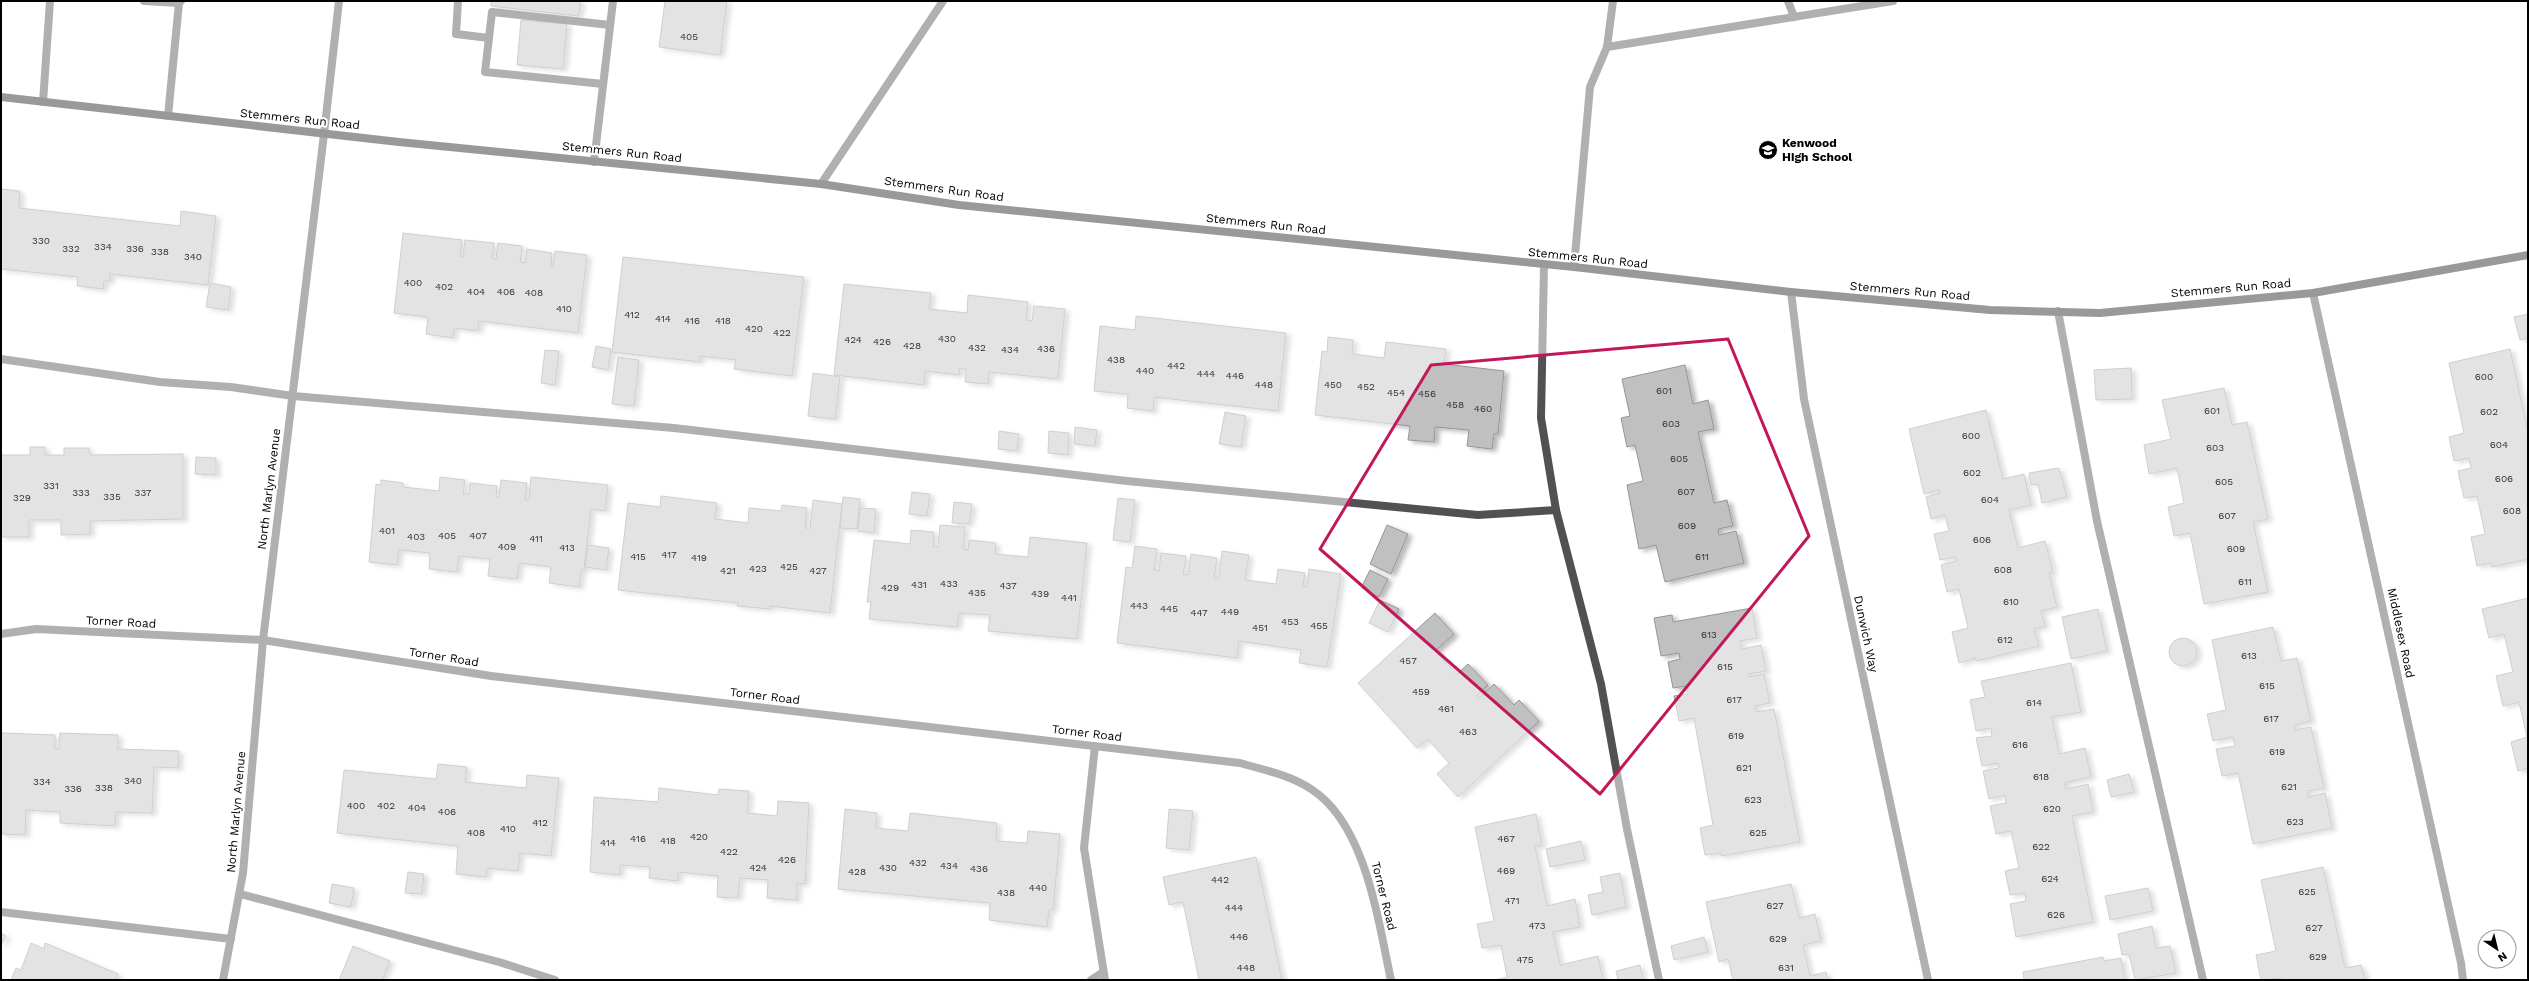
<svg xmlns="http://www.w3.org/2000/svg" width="2529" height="981" viewBox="0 0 2529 981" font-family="'Work Sans',sans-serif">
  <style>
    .building { fill: #c0c0c0; stroke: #959595; filter: url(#shadow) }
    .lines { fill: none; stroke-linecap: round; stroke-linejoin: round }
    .service { stroke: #515151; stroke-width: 8 }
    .minor { stroke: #515151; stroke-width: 8 }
    .tertiary { stroke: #515151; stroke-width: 8 }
    .secondary { stroke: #1e1e1e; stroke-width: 8 }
    .marked { fill: none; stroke: #c2185b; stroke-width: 3; stroke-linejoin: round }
    .labels { text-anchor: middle; stroke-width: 4; stroke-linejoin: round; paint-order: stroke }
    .number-label { font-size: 10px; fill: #303030 }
    .street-label { font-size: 12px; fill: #000; stroke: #fff }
    .poi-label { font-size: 12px; font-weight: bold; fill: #000; stroke: #fff; text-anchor: start }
  </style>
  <defs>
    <filter id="shadow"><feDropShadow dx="4.5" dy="2.5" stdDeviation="2" flood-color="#0004"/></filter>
  </defs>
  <rect width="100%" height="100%" fill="#fff"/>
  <g class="building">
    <polygon points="491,1 581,1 578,16 491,6"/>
    <polygon points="665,1 727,1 720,55 659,47"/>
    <polygon points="521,20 567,24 563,69 517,65"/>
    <polygon points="1,189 20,191 19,208 180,226 181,211 216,216 208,285 110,274 110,281 104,281 103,289 77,286 78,277 1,269"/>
    <polygon points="403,233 462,240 460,256 463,257 465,240 494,243 492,258 496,259 498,243 522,246 520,262 525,263 527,249 552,253 551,266 553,266 555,251 587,255 578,333 479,321 478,331 454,328 453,338 426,334 428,317 394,313"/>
    <polygon points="623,257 804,277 792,376 734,369 736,360 700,356 700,362 612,352"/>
    <polygon points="210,283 231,287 228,310 206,307"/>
    <polygon points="844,284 931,293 929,309 967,313 968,295 1028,302 1026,320 1032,321 1034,306 1065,309 1058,379 989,372 988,384 965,382 966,369 960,368 959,375 925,371 924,385 834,375"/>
    <polygon points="2528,314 2528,338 2520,340 2514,317"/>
    <polygon points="1136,316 1286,333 1278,411 1154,397 1153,411 1127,408 1128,394 1094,391 1100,326 1135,330"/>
    <polygon points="1328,337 1353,340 1352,354 1384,358 1386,342 1446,349 1444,364 1504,371 1498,434 1494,434 1492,449 1467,446 1469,430 1435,427 1434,442 1408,440 1410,426 1315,415 1322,351 1327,352"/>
    <polygon points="596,346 611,349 608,370 592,367"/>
    <polygon points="2510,349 2528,432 2528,559 2492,567 2491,563 2477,566 2471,537 2485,534 2477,496 2464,498 2458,471 2471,468 2469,458 2454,461 2449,437 2464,433 2449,363"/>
    <polygon points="545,350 559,351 555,385 541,383"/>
    <polygon points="618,357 639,360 634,406 612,404"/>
    <polygon points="1685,365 1693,404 1708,400 1714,429 1698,432 1714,503 1727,500 1733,526 1718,529 1719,535 1736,531 1744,563 1665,582 1656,545 1639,549 1627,485 1643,481 1635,445 1627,447 1621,418 1630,416 1622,379"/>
    <polygon points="2131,368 2132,399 2096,400 2094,370"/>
    <polygon points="813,373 840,377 835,419 808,416"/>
    <polygon points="2224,388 2232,425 2247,422 2268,519 2253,522 2268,592 2204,604 2190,533 2174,536 2168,507 2184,503 2177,468 2149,474 2144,445 2171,439 2162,400"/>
    <polygon points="1986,410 2003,479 2024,474 2031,505 2009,510 2018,548 2045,541 2053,572 2049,573 2057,607 2041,611 2045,626 2034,629 2039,646 1976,661 1975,658 1959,663 1952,632 1968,628 1959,589 1947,592 1941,565 1956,561 1955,557 1940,560 1934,534 1949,531 1945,515 1931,519 1926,497 1940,493 1939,490 1924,494 1909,429"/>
    <polygon points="1225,412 1246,416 1241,447 1219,444"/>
    <polygon points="1075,427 1097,430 1095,446 1074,444"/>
    <polygon points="999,431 1019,434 1017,451 998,449"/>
    <polygon points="1049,431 1069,433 1068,455 1048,453"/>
    <polygon points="30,447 45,447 45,455 64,455 64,448 89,448 90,455 183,454 183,519 90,521 90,534 61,535 61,520 29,520 29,537 1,537 1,455 30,455"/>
    <polygon points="196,457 216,458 216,475 195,474"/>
    <polygon points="2059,468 2067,497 2042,503 2038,484 2031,485 2029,473"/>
    <polygon points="440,477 465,480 463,494 469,494 470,483 497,486 496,497 499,497 501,480 527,483 525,500 529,500 531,477 608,485 605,511 591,509 584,570 581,570 579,587 549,583 551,567 519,563 517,579 488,576 490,559 459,556 457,572 429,569 430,553 399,550 397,565 369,562 376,484 381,485 381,480 403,483 403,487 439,491"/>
    <polygon points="912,492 930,494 927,516 909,514"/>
    <polygon points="661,496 717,503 715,519 748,523 749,508 781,511 782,505 807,508 805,528 810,528 813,500 842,504 830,613 770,606 770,609 737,606 738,603 618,590 628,503 660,507"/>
    <polygon points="843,497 860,499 857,529 840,528"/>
    <polygon points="1118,498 1135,500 1130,542 1113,540"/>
    <polygon points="954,502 972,504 969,524 952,523"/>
    <polygon points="860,508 876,509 874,533 858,531"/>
    <polygon points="940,525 965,527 963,549 968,550 969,540 996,543 995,554 1028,557 1030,537 1087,543 1077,639 988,631 990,615 959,613 957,627 869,619 871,602 867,602 874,540 910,544 911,530 934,532 933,547 938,547"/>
    <polygon points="1387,525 1408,534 1391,574 1370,564"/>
    <polygon points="588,545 609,548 606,570 585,567"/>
    <polygon points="1135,546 1157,549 1154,570 1159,571 1161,553 1186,556 1183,574 1188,575 1191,554 1217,558 1214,578 1219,578 1222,551 1249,555 1245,580 1276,584 1278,569 1305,573 1303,586 1307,587 1309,569 1341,574 1327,667 1299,663 1301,650 1239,641 1237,658 1117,643 1126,567 1132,568"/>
    <polygon points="1370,570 1388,579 1379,597 1361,588"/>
    <polygon points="2528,598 2528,768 2518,771 2511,742 2527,737 2519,702 2503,706 2496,676 2513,672 2504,634 2489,638 2482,609"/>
    <polygon points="1380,600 1399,609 1388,632 1369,623"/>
    <polygon points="1752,608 1757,638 1740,641 1742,649 1761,645 1766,671 1748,674 1749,677 1764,674 1770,703 1755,706 1756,712 1774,709 1800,842 1721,856 1721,853 1705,855 1700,828 1713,825 1694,718 1679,721 1674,696 1688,694 1686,686 1673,688 1668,662 1680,659 1679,653 1661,656 1654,618 1672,615 1673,622"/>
    <polygon points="2098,609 2107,651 2071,659 2062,617"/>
    <polygon points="1435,613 1454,634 1435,651 1457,674 1468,664 1488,685 1476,696 1478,699 1494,684 1514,705 1519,700 1539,721 1458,797 1437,774 1449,763 1428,739 1417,748 1358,683"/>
    <polygon points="2273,627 2281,661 2297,658 2311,721 2294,725 2295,730 2311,727 2324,788 2307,791 2309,797 2325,793 2332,828 2253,844 2238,773 2222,776 2216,749 2235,746 2233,737 2213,741 2207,714 2226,710 2212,640"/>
    <circle cx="2183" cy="652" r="14"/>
    <polygon points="2071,663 2081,712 2052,717 2059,754 2085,748 2091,777 2065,783 2066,789 2088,784 2093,812 2072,816 2093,922 2016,937 2010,904 2026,901 2025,893 2010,895 2005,871 2019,868 2011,831 1996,834 1990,806 2006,803 2005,795 1989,799 1983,771 1999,768 1998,763 1982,766 1976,738 1992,736 1991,728 1976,731 1970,700 1985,697 1981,681"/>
    <polygon points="1,733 55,735 55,749 59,749 60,733 118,735 118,749 179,751 178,768 154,767 152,813 116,812 115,826 60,823 60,812 26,810 25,835 1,834"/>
    <polygon points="438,764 467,767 465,782 526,788 527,775 559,778 551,856 520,853 518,871 487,868 486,877 456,874 458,846 337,833 344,770 436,779"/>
    <polygon points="2129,774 2134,792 2111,797 2107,780"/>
    <polygon points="659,788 718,795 719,789 749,791 747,813 777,816 778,801 809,803 805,884 797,883 797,900 767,898 768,880 740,878 738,898 717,897 718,876 678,872 678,881 649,878 650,867 620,865 620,875 590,872 594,797 658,802"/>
    <polygon points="845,809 877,813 876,828 908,831 910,813 997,823 996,841 1027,843 1028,831 1060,834 1053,910 1049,910 1047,927 989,920 990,903 838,889"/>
    <polygon points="1169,809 1193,811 1189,850 1166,848"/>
    <polygon points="1536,814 1542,845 1535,846 1547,906 1575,899 1580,927 1553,932 1560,965 1598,956 1603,980 1495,980 1507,977 1501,945 1482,948 1477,924 1494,921 1475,827"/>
    <polygon points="1581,841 1585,860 1550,867 1546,849"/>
    <polygon points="1256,857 1282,980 1199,980 1183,902 1169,905 1163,877"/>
    <polygon points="2323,867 2345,968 2361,965 2365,980 2282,980 2281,978 2261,980 2256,955 2276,951 2261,880"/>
    <polygon points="408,872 424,874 422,894 405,893"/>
    <polygon points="1620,873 1626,907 1592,915 1588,895 1603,892 1600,877"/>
    <polygon points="332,884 354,888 351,907 329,903"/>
    <polygon points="1791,884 1799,918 1815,914 1821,941 1803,945 1810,976 1826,972 1828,980 1733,980 1728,959 1719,962 1706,902"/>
    <polygon points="2148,888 2153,911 2110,920 2105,896"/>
    <polygon points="2152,926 2156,948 2170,946 2176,973 2135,980 2129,954 2122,955 2118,934"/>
    <polygon points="1,933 6,936 1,945"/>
    <polygon points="1704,937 1708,952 1674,960 1671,946"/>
    <polygon points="31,943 44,949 45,943 118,974 115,980 11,980 16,968 21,970"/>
    <polygon points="353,946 390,961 382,980 339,980"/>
    <polygon points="2103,957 2104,961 2121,958 2125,980 2024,980 2023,972"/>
    <polygon points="1640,965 1643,980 1618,980 1616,971"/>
  </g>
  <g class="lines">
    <g class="service">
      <polyline points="144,1 179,3 181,1"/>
      <polyline points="458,1 456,34 489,38"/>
      <polyline points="1788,1 1794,17"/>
      <polyline points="1607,47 1893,1"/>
      <polyline points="603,84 485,72 492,12 610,25"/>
      <polyline points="43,102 50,1"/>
      <polyline points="168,116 179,3"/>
      <polyline points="594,162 613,1"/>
      <polyline points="821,184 943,1"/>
      <polyline points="1544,265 1541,418 1556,510"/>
      <polyline points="1574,267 1590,87 1607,47 1613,1"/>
      <polyline points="2058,311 2097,521 2203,980"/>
      <polyline points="1,359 160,382 231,387 293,396 674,428 1127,481 1478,515 1556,510 1601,684 1627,829 1659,980"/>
      <polyline points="1095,746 1084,848 1105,980"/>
      <polyline points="240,894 499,962 555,980"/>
      <polyline points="1,912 231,939"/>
      <polyline points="1091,980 1103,972"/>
    </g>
    <g class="minor">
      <polyline points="1791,292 1804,399 1928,980"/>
      <polyline points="2313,293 2461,963 2463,980"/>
      <path d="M1 634 36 629 263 640 491 676 1240 763C1264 770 1290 775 1311 789 1366 824 1378 921 1391 980"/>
      <polyline points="223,980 243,873 263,640 324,134"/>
    </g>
    <polyline class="tertiary" points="324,134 339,1"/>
    <polyline class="secondary" points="1,97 399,142 821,184 959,205 1574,267 1791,292 1990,310 2100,313 2313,293 2528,255"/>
  </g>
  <path d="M0 0H2529V981H0ZM1728 339 1809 536 1600 794 1320 549 1431 365Z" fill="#fff" fill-opacity=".55" fill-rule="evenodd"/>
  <path class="marked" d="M1728 339 1809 536 1600 794 1320 549 1431 365Z"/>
  <defs>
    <symbol id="school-disc" viewBox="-11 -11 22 22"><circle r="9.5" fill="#000" stroke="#fff"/><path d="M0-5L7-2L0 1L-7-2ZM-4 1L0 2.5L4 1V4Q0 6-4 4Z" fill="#fff"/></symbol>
  </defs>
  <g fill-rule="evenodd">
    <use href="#school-disc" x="1757" y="139" width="22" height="22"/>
  </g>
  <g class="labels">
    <g class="number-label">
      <text x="689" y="40">405</text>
      <text x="41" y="244">330</text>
      <text x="103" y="250">334</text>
      <text x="71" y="252">332</text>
      <text x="135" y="252">336</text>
      <text x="160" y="255">338</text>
      <text x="193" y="260">340</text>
      <text x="413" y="286">400</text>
      <text x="444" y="290">402</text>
      <text x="476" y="295">404</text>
      <text x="506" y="295">406</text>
      <text x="534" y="296">408</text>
      <text x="564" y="312">410</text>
      <text x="632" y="318">412</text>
      <text x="663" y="322">414</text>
      <text x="692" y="324">416</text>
      <text x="723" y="324">418</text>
      <text x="754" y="332">420</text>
      <text x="782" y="336">422</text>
      <text x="947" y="342">430</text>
      <text x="853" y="343">424</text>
      <text x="882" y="345">426</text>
      <text x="912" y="349">428</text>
      <text x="977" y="351">432</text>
      <text x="1046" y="352">436</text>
      <text x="1010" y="353">434</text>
      <text x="1116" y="363">438</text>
      <text x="1176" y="369">442</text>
      <text x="1145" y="374">440</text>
      <text x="1206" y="377">444</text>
      <text x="1235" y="379">446</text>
      <text x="2484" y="380">600</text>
      <text x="1264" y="388">448</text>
      <text x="1333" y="388">450</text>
      <text x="1366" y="390">452</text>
      <text x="1664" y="394">601</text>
      <text x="1396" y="396">454</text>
      <text x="1427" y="397">456</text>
      <text x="1455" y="408">458</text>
      <text x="1483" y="412">460</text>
      <text x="2212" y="414">601</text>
      <text x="2489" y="415">602</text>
      <text x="1671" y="427">603</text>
      <text x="1971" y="439">600</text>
      <text x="2499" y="448">604</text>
      <text x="2215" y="451">603</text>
      <text x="1679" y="462">605</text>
      <text x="1972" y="476">602</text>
      <text x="2504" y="482">606</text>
      <text x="2224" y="485">605</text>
      <text x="51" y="489">331</text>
      <text x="1686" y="495">607</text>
      <text x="81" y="496">333</text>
      <text x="143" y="496">337</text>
      <text x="112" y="500">335</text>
      <text x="22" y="501">329</text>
      <text x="1990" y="503">604</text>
      <text x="2512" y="514">608</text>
      <text x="2227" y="519">607</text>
      <text x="1687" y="529">609</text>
      <text x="387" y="534">401</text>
      <text x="447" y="539">405</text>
      <text x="478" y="539">407</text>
      <text x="416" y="540">403</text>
      <text x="536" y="542">411</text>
      <text x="1982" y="543">606</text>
      <text x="507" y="550">409</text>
      <text x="567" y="551">413</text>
      <text x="2236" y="552">609</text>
      <text x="669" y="558">417</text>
      <text x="638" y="560">415</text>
      <text x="1702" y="560">611</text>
      <text x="699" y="561">419</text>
      <text x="789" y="570">425</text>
      <text x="758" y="572">423</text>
      <text x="2003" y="573">608</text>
      <text x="728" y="574">421</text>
      <text x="818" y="574">427</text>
      <text x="2245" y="585">611</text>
      <text x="949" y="587">433</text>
      <text x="919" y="588">431</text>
      <text x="1008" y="589">437</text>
      <text x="890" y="591">429</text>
      <text x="977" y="596">435</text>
      <text x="1040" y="597">439</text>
      <text x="1069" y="601">441</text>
      <text x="2011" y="605">610</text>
      <text x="1139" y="609">443</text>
      <text x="1169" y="612">445</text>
      <text x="1230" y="615">449</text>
      <text x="1199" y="616">447</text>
      <text x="1290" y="625">453</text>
      <text x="1319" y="629">455</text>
      <text x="1260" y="631">451</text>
      <text x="1709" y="638">613</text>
      <text x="2005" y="643">612</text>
      <text x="2249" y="659">613</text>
      <text x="1408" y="664">457</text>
      <text x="1725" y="670">615</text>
      <text x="2267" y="689">615</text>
      <text x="1421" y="695">459</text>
      <text x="1734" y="703">617</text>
      <text x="2034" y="706">614</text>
      <text x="1446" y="712">461</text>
      <text x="2271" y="722">617</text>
      <text x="1468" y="735">463</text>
      <text x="1736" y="739">619</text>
      <text x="2020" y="748">616</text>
      <text x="2277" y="755">619</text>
      <text x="1744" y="771">621</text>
      <text x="2041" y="780">618</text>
      <text x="133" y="784">340</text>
      <text x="42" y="785">334</text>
      <text x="2289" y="790">621</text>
      <text x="104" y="791">338</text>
      <text x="73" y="792">336</text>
      <text x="1753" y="803">623</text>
      <text x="356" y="809">400</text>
      <text x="386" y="809">402</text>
      <text x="417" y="811">404</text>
      <text x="2052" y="812">620</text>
      <text x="447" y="815">406</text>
      <text x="2295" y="825">623</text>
      <text x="540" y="826">412</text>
      <text x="508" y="832">410</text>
      <text x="476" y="836">408</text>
      <text x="1758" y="836">625</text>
      <text x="699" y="840">420</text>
      <text x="638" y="842">416</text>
      <text x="1506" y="842">467</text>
      <text x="668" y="844">418</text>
      <text x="608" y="846">414</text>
      <text x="2041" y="850">622</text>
      <text x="729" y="855">422</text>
      <text x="787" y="863">426</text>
      <text x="918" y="866">432</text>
      <text x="949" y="869">434</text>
      <text x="758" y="871">424</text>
      <text x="888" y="871">430</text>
      <text x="979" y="872">436</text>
      <text x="1506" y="874">469</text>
      <text x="857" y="875">428</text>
      <text x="2050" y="882">624</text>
      <text x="1220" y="883">442</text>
      <text x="1038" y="891">440</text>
      <text x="2307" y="895">625</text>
      <text x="1006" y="896">438</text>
      <text x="1512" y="904">471</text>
      <text x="1775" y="909">627</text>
      <text x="1234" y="911">444</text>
      <text x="2056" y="918">626</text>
      <text x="1537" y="929">473</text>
      <text x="2314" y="931">627</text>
      <text x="1239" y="940">446</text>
      <text x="1778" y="942">629</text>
      <text x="2318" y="960">629</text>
      <text x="1525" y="963">475</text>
      <text x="1246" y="971">448</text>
      <text x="1786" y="971">631</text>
    </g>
    <g class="street-label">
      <text transform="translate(300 119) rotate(6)" y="4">Stemmers Run Road</text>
      <text transform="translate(622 152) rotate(6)" y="4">Stemmers Run Road</text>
      <text transform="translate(944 189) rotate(8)" y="4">Stemmers Run Road</text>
      <text transform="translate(1266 224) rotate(6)" y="4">Stemmers Run Road</text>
      <text transform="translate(1588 258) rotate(6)" y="4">Stemmers Run Road</text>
      <text transform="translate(2231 288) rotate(-5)" y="4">Stemmers Run Road</text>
      <text transform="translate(1910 291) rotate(5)" y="4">Stemmers Run Road</text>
      <text transform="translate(269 489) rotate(-83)" y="4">North Marlyn Avenue</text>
      <text transform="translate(121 622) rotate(3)" y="4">Torner Road</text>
      <text transform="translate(2401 633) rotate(78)" y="4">Middlesex Road</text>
      <text transform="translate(1866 634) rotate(78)" y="4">Dunwich Way</text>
      <text transform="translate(444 657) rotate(9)" y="4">Torner Road</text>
      <text transform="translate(765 696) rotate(7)" y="4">Torner Road</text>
      <text transform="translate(1087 733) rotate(7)" y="4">Torner Road</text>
      <text transform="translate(236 812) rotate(-85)" y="4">North Marlyn Avenue</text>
      <text transform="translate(1384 896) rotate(76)" y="4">Torner Road</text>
    </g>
    <g class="poi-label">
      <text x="1782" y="147">Kenwood<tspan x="1782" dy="14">High School</tspan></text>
    </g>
  </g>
  <rect width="2529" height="981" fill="none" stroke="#000000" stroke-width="4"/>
  <g transform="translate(2497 949) rotate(145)"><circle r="19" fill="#ffffff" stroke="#999999"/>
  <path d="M0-3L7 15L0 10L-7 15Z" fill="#000000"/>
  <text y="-6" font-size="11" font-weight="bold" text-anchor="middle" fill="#000000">N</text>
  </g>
</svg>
